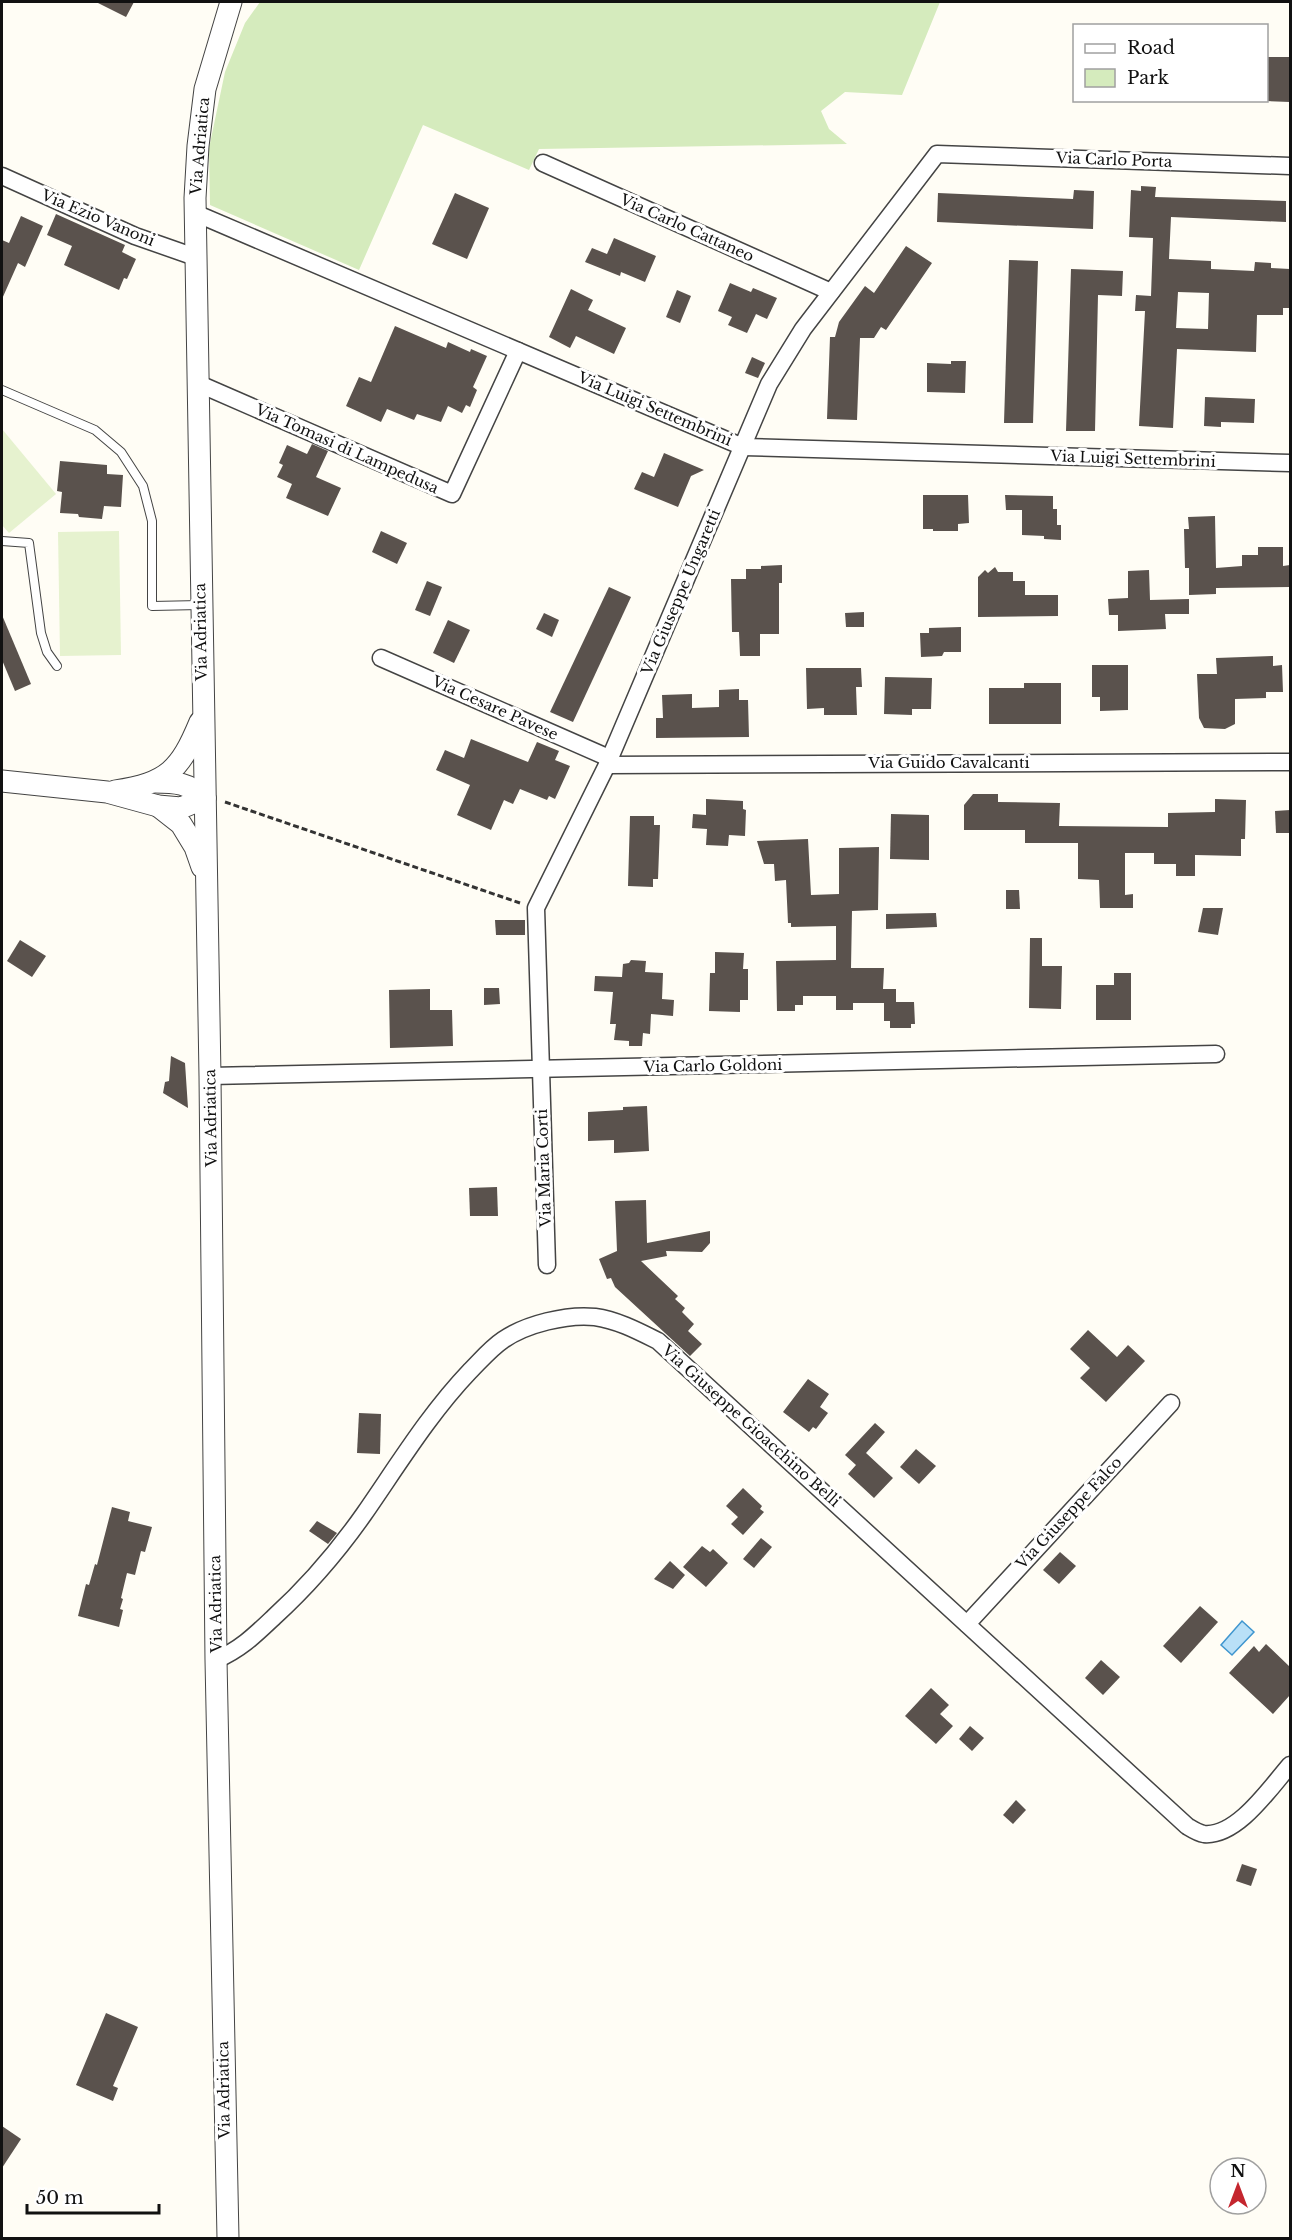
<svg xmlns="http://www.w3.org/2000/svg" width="1292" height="2240" viewBox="0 0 1292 2240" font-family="'Libre Baskerville',serif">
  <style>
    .green { fill: #d5ebbd }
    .pitch { fill: #e6f2cf }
    .water { fill: #b9e0f7; stroke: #3f96cf; stroke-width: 1.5 }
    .building { fill: #5a524d; fill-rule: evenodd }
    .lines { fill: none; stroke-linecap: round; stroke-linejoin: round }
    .service-casing { stroke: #444; stroke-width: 10 }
    .minor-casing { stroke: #444; stroke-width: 19 }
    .tertiary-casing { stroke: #444; stroke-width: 23 }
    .path { stroke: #333; stroke-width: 3; stroke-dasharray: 6 3; stroke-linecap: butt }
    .service { stroke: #fff; stroke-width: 8 }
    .minor { stroke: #fff; stroke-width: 16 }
    .tertiary { stroke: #fff; stroke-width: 21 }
    .labels { text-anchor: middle; stroke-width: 6; stroke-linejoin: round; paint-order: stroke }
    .street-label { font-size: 15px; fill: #111; stroke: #fff }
  </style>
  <rect width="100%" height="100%" fill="#fffdf5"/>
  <polygon class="green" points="260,2 940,2 902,95 845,92 821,111 829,129 847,144 539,149 529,170 423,125 359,270 210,205 209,148 225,72 245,23"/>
  <g class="pitch">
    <polygon points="2,429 56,494 9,533 2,525"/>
    <polygon points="119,531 121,655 60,656 58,532"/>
  </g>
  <polygon class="water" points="1242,1621 1254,1632 1232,1655 1221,1645"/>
  <g class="building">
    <polygon points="96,2 134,2 126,17"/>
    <polygon points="1266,57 1290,57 1290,102 1266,101"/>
    <path d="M1141 186 1156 187 1155 197 1286 201V222L1171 217 1169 259 1211 261V269L1254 271 1255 262 1271 263V268L1290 269V308H1283V315H1257L1256 352 1177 349 1173 428 1139 426 1145 311H1135L1136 295 1151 296 1153 238 1129 237 1131 190 1141 191ZM1178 292 1209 293 1208 329 1176 328Z"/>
    <polygon points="1074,190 1094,191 1093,229 937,222 938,193 1073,199"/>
    <polygon points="455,193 489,208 467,259 432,244"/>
    <polygon points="56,214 125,245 122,252 136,259 127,279 124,278 119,290 64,265 72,246 47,235"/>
    <polygon points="21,216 43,226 25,267 18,263 2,299 2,240 9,243"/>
    <polygon points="614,238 656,256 645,282 621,272 620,276 585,262 592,248 607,254"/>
    <polygon points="906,246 932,263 886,330 881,327 874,338 860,338 857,420 827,419 830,337 835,337 839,322 865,286 874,293"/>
    <polygon points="1009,260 1038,261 1033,423 1004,423"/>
    <polygon points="1071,269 1123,271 1122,296 1098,295 1095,431 1066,431"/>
    <polygon points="730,283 751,292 753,288 777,298 767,319 756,314 747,333 728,325 732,317 718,311"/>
    <polygon points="571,289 593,300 588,310 626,328 614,354 576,336 570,348 549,337"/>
    <polygon points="677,290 691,296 680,323 666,317"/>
    <polygon points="395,326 446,348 448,342 470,352 471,349 487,356 473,387 477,390 470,407 466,405 462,413 448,406 441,422 417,414 414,420 387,409 381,422 346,406 359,377 371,382"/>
    <polygon points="752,357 765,363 758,378 745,373"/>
    <polygon points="951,361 966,361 965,393 927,392 927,363 951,364"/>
    <polygon points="1205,397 1255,399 1254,423 1221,422 1221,427 1204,426"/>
    <polygon points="312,444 328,451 316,477 341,488 328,516 286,498 292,484 277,477 283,465 279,463 287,445 307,454"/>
    <polygon points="664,453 704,470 691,476 678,507 634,489 642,472 654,477"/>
    <polygon points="60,461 107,465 107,474 123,475 121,507 104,506 102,519 79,517 78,514 60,513 62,492 57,491"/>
    <polygon points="923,495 968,495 969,523 958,524 958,531 933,531 933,529 923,529"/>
    <polygon points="1005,495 1053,496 1053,509 1057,509 1057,525 1061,525 1061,540 1044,539 1044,536 1022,535 1022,510 1006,510"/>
    <polygon points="1215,516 1216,568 1242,566 1242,555 1258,555 1258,547 1283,547 1283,566 1290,565 1290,587 1216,588 1216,594 1189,595 1189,568 1185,568 1184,529 1189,529 1188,517"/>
    <polygon points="381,531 407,543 397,564 372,552"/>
    <polygon points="782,565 782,583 779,583 779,634 760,634 760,656 740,656 739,632 732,632 731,579 746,579 746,569 761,569 761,566"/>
    <polygon points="995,567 998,572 1013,572 1013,581 1025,581 1025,595 1058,595 1058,616 978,617 978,577 985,570 988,573"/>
    <polygon points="1149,570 1150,600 1189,599 1189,614 1165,614 1166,629 1118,631 1118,615 1109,615 1108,599 1128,598 1128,571"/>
    <polygon points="427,581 442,587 430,616 415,610"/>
    <polygon points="609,587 631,597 573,722 550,712"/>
    <polygon points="864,612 864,627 846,627 845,613"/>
    <polygon points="544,613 559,620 552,637 536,629"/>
    <polygon points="2,615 31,684 15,691 2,660"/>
    <polygon points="448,620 470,630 454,663 433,653"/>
    <polygon points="961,627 961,652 944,652 942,656 921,657 920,633 929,633 929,628"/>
    <polygon points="1273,656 1273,666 1282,665 1283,692 1266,692 1266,698 1235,699 1235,724 1225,729 1204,728 1199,718 1197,674 1217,674 1216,658"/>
    <polygon points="1092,665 1128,665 1128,710 1100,711 1100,697 1092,697"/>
    <polygon points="806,668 861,668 862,687 856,687 857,715 824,715 824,708 807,709"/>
    <polygon points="885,677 932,678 931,709 912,709 912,715 884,714"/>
    <polygon points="1024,683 1061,683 1061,724 989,724 989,688 1024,688"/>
    <polygon points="739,689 739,700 748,700 749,737 656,738 656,718 663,718 662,695 692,694 692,708 719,707 719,690"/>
    <polygon points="471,739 528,762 537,742 559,751 555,760 570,766 555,799 549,796 547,800 520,789 513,804 504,800 491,830 457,815 470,785 436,770 445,750 464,758"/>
    <polygon points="973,794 998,794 998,802 1060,803 1059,826 1168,827 1168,813 1215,812 1215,799 1246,800 1245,839 1241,839 1241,856 1195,855 1195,876 1176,876 1176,864 1154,864 1154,853 1125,853 1125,895 1133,894 1133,908 1100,908 1099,880 1078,879 1078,843 1025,843 1025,830 964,830 964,805"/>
    <polygon points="706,799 743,801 743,809 746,810 745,836 729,835 728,846 706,845 707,829 692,828 693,814 706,815"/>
    <polygon points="1290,810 1290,833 1276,833 1275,811"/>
    <polygon points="891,814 929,815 929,860 890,859"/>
    <polygon points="630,816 654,816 654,825 660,825 658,879 653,879 653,887 628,886"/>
    <polygon points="808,839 811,895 839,894 839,848 879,847 878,910 852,911 851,968 884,968 883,989 896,989 896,1002 914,1002 915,1024 911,1024 911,1028 890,1028 890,1021 884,1021 884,1003 853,1003 853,1010 836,1010 836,996 803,996 803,1005 795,1005 795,1011 777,1011 776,961 836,960 836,926 791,927 791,923 788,923 786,880 775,881 774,864 764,864 757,841"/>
    <polygon points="1006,890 1019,890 1020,909 1006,909"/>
    <polygon points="1203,908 1223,908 1218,935 1198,932"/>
    <polygon points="936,913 937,927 886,929 886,914"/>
    <polygon points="495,920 525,920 525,935 496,935"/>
    <polygon points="1030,938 1042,938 1042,966 1062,966 1061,1009 1029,1008"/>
    <polygon points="20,940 46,956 32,977 7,961"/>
    <polygon points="715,952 744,953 743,969 748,969 748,1000 740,1000 740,1012 709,1011 710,973 715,973"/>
    <polygon points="631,960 646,961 645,972 663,973 662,999 674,1000 673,1016 651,1014 650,1034 643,1033 642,1046 629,1046 629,1041 614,1040 616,1024 610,1024 613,992 594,991 595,976 622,977 623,964 629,963"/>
    <polygon points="1114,973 1131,973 1131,1020 1096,1020 1096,985 1114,985"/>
    <polygon points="484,988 499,988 500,1004 484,1005"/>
    <polygon points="430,989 430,1010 452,1010 453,1046 390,1048 389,990"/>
    <polygon points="171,1056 185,1063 188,1108 163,1093 165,1082 169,1081"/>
    <polygon points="647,1106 649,1151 614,1153 614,1140 588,1141 588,1112 623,1110 623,1107"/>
    <polygon points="497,1187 498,1216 470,1216 469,1188"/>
    <polygon points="646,1200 647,1243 710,1231 710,1243 702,1252 666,1251 667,1256 641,1261 678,1296 675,1299 685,1308 682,1312 694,1324 688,1331 702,1344 690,1356 615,1287 611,1278 607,1279 599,1259 617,1251 615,1201"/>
    <polygon points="1088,1330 1117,1357 1128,1345 1145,1361 1106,1402 1080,1378 1090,1368 1070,1349"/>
    <polygon points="808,1379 829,1394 820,1407 828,1413 816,1429 813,1427 809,1432 783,1412"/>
    <polygon points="359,1413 381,1414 380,1454 357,1453"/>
    <polygon points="875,1423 885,1432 866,1453 893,1478 874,1498 848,1474 856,1465 845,1455"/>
    <polygon points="916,1449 936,1466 919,1484 900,1467"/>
    <polygon points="743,1488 762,1506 760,1509 764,1512 743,1535 731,1524 738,1517 726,1506"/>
    <polygon points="112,1507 130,1512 128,1521 152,1527 145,1552 141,1551 135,1575 127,1573 121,1598 123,1599 120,1609 123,1610 119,1627 78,1616 86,1584 89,1585 95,1564 97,1565"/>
    <polygon points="317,1521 337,1533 328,1544 309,1531"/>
    <polygon points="761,1538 772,1547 754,1568 743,1559"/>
    <polygon points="702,1546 710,1552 713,1549 728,1563 706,1587 683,1567"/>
    <polygon points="1060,1552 1076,1566 1059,1584 1043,1570"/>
    <polygon points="670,1561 685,1575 673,1589 654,1579"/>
    <polygon points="1200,1606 1218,1622 1181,1663 1163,1646"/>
    <polygon points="1266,1644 1290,1667 1290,1695 1273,1714 1229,1673 1254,1646 1259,1652"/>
    <polygon points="1101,1660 1120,1677 1103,1695 1085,1678"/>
    <polygon points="931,1688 949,1705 940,1714 953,1726 936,1744 905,1716"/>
    <polygon points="970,1726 984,1738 972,1751 959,1739"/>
    <polygon points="1016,1800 1026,1810 1013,1824 1003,1815"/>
    <polygon points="1242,1864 1257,1869 1251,1886 1236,1881"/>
    <polygon points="106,2013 138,2027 113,2086 118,2088 113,2101 76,2085"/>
    <polygon points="2,2126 21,2139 2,2168"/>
  </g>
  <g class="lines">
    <defs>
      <g id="service">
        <polyline points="2,390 95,430 121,452 143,486 152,521 152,606 200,605"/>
        <polyline points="2,541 29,543 41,633 47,652 57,666"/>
      </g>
      <g id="minor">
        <polyline points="543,163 831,292"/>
        <polyline points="2,176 135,236 195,257"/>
        <polyline points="195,213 743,447 1290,463"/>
        <polyline points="197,383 452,494 518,351"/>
        <polyline points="381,658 609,758"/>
        <polyline points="607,765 1290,762"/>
        <polyline points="210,1076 1216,1054"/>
        <polyline points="547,1265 536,908 607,765 769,384 803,329 937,154 1290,166"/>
        <polyline points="967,1624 1171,1403"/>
        <path d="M216 1660C241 1649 255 1635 274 1617 307 1587 338 1551 364 1514 398 1465 429 1414 470 1371 480 1361 491 1348 503 1340 526 1324 567 1314 595 1317 617 1320 638 1331 658 1341L1187 1826C1192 1829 1198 1833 1204 1834 1237 1837 1270 1788 1290 1765"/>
      </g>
      <g id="tertiary">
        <polyline points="2,781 107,792 158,806 181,808 205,798"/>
        <path d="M154 782C177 782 188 783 205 798"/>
        <path d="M115 791C168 783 180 770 200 722"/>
        <polyline points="158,806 181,824 195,847 202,867"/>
        <polyline points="228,2238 216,1660 210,1076 195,198 198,146 205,89 231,2"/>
      </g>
    </defs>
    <use href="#service" class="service-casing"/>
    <use href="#minor" class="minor-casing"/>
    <use href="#tertiary" class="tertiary-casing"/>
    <polyline class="path" points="225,802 520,903"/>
    <use href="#service" class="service"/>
    <use href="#minor" class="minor"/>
    <use href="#tertiary" class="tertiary"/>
  </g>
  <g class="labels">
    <g class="street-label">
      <text transform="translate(200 146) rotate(-85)" y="5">Via Adriatica</text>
      <text transform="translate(1114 160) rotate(2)" y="5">Via Carlo Porta</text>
      <text transform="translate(98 218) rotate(23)" y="5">Via Ezio Vanoni</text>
      <text transform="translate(687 228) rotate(24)" y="5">Via Carlo Cattaneo</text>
      <text transform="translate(655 409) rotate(23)" y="5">Via Luigi Settembrini</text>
      <text transform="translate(347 449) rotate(24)" y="5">Via Tomasi di Lampedusa</text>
      <text transform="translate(1133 459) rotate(2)" y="5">Via Luigi Settembrini</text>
      <text transform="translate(681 592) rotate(-67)" y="5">Via Giuseppe Ungaretti</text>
      <text transform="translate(201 632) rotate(-91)" y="5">Via Adriatica</text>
      <text transform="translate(495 708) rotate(24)" y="5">Via Cesare Pavese</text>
      <text x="949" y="768">Via Guido Cavalcanti</text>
      <text transform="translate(713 1066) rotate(-1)" y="5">Via Carlo Goldoni</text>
      <text transform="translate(211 1118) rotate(-91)" y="5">Via Adriatica</text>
      <text transform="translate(544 1168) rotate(-92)" y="5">Via Maria Corti</text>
      <text transform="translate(751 1426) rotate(42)" y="5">Via Giuseppe Gioacchino Belli</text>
      <text transform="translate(1069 1513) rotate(-47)" y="5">Via Giuseppe Falco</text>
      <text transform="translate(216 1604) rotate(-91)" y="5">Via Adriatica</text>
      <text transform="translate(224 2090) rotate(-91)" y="5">Via Adriatica</text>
    </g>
  </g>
  <rect width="1292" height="2240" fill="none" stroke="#111111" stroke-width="6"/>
  <rect x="1073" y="24" width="195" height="78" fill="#ffffff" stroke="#a0a0a0" stroke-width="1.5"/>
  <rect x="1085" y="44" width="30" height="9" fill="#ffffff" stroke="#a0a0a0" stroke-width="1.5"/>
  <text x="1127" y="54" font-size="18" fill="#111111">Road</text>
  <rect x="1085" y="69" width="30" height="18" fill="#d5ebbd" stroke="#a0a0a0" stroke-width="1.5"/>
  <text x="1127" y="84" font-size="18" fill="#111111">Park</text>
  <g transform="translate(1238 2186)"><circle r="28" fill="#ffffff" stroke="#a0a0a0" stroke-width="1.5"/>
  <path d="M0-4.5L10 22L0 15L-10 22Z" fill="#c4262e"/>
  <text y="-9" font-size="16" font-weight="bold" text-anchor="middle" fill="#111111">N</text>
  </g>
  <path d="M27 2204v9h132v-9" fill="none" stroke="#111111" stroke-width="3"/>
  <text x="36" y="2204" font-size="18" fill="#111111" stroke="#ffffff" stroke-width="4.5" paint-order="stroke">50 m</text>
</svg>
